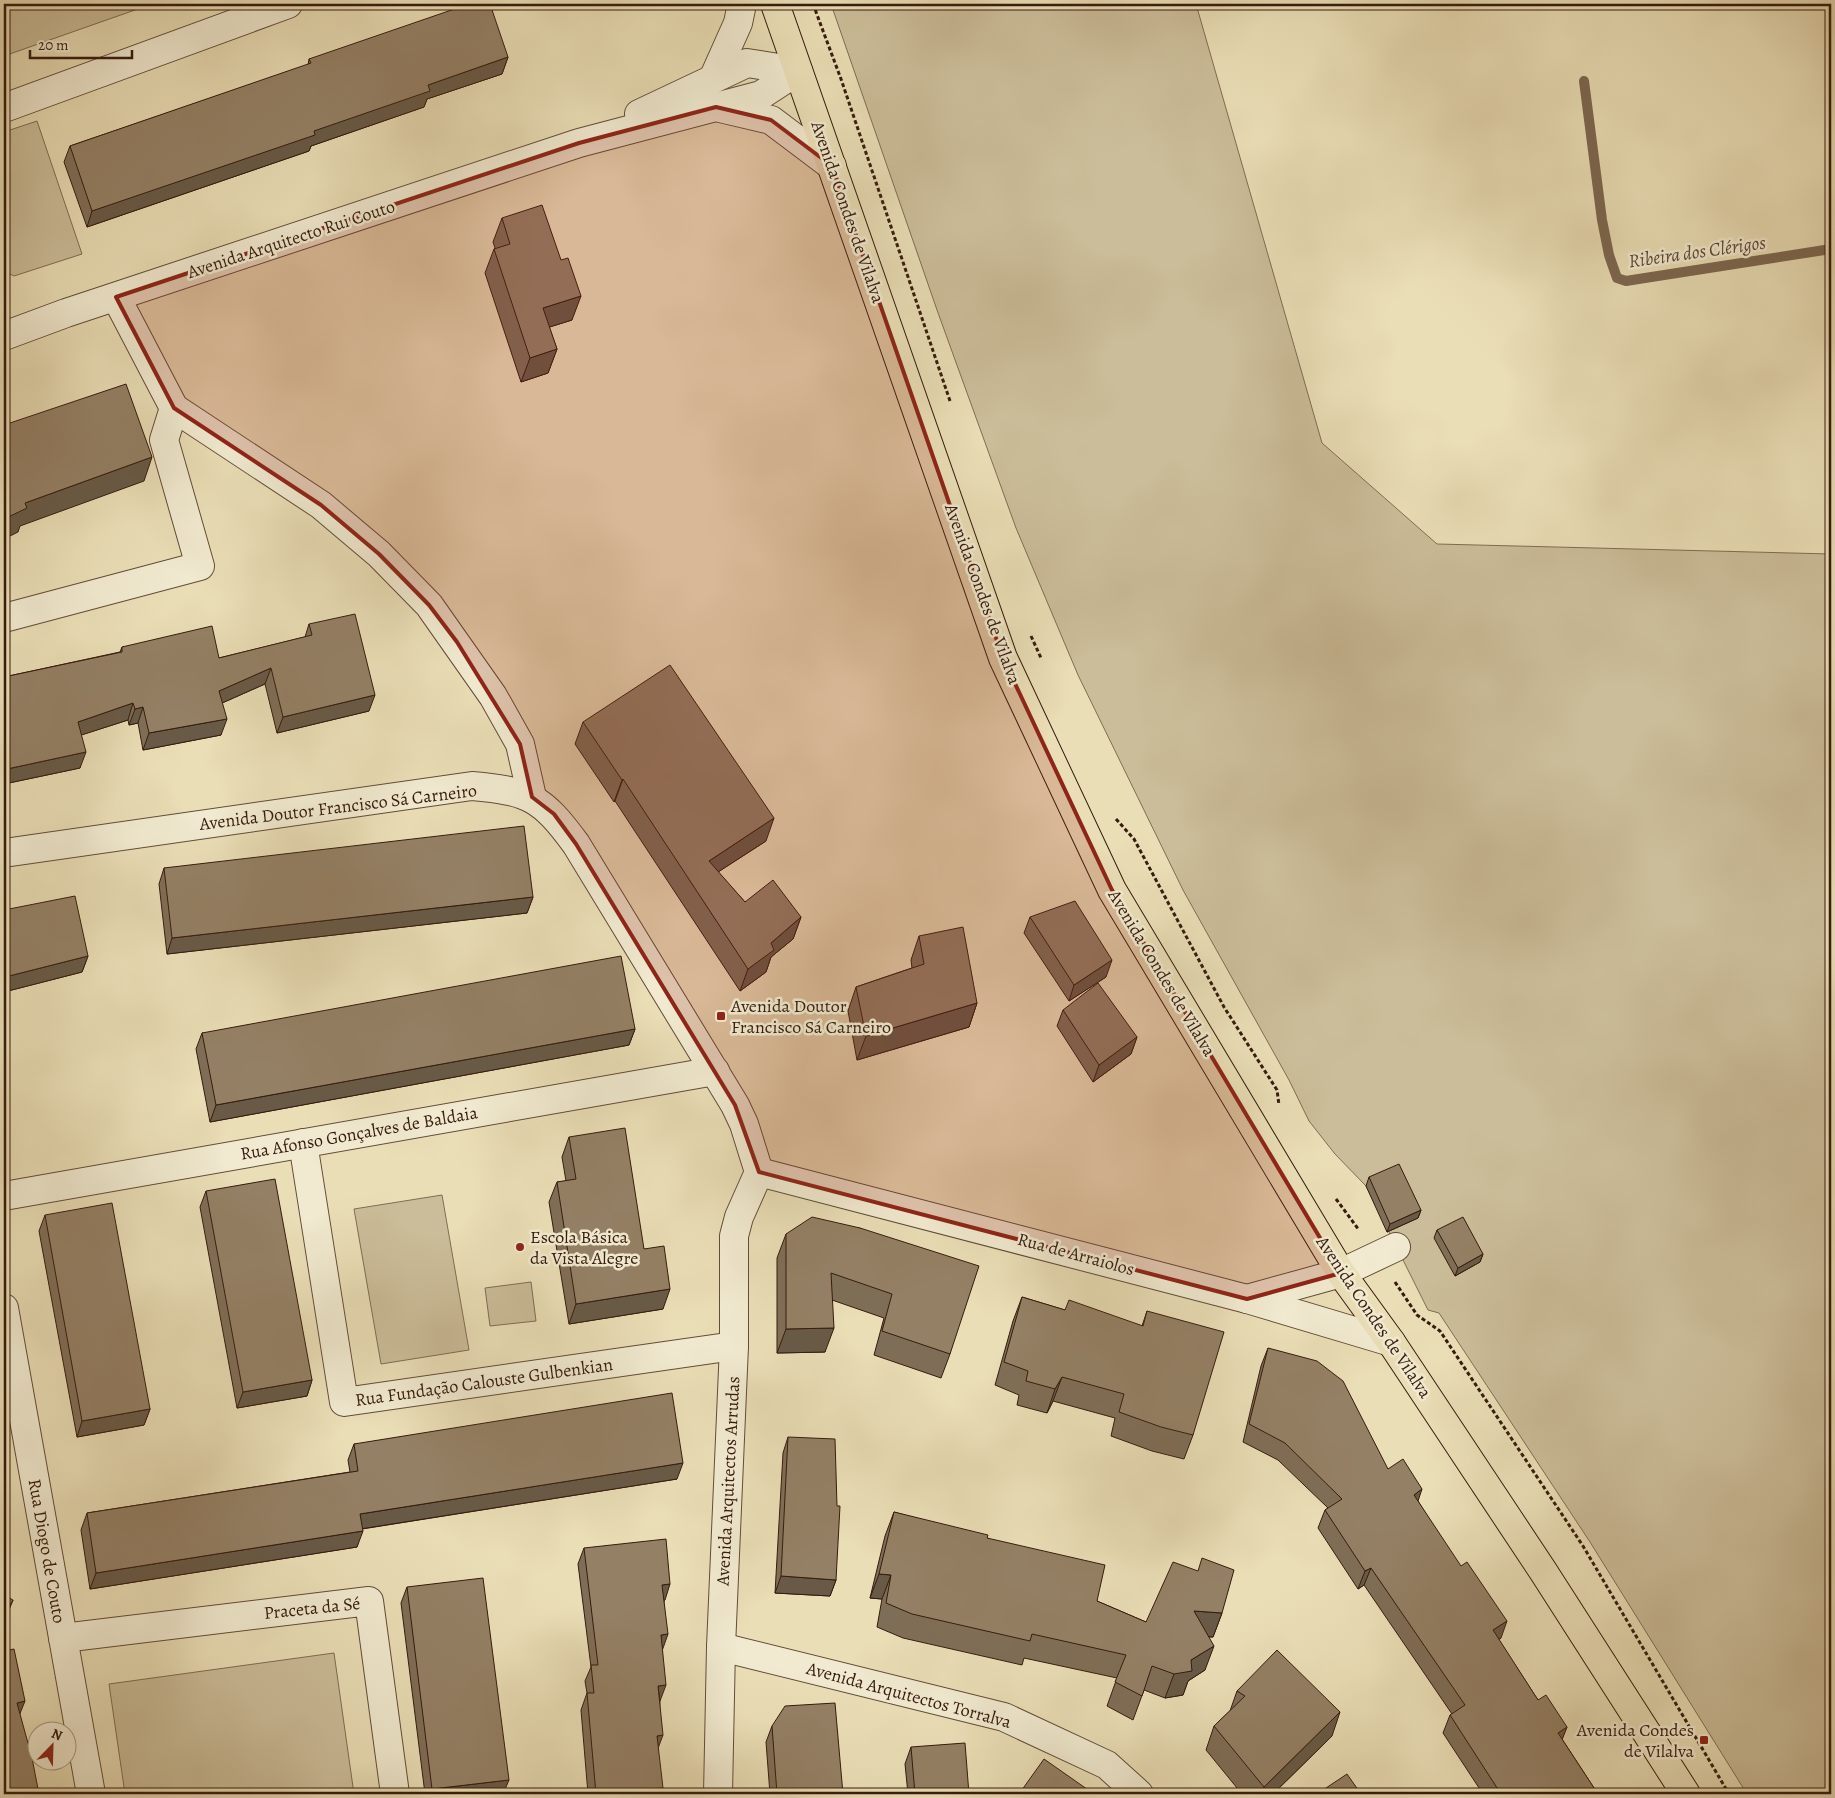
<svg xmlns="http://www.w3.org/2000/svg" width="1835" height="1798" viewBox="0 0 1835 1798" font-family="Alegreya,serif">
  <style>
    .green { fill: #cbbd99; stroke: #806c54 }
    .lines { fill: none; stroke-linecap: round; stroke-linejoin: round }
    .stream { stroke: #7d6851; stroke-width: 10 }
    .minor-casing { stroke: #634c38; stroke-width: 30 }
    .major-casing { stroke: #361b0e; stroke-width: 30 }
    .path { stroke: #361b0e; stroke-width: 3; stroke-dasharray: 4 2.5; stroke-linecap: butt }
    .minor { stroke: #f1ead0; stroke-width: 28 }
    .major { stroke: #eadeb6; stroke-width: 28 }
    .wall { fill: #7f6e57; stroke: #361b0e }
    .shaded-wall { fill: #685a47; stroke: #361b0e }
    .building { fill: #948065; stroke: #361b0e }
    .marked { fill: #8f2418; fill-opacity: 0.2; stroke: #8f2418; stroke-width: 4; stroke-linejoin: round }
    .poi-dot { fill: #8f2418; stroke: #f1ead0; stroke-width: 2 }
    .labels { text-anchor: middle; stroke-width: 5; stroke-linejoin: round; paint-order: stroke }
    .street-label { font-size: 18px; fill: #361b0e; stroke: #f1ead0 }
    .poi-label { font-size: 18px; fill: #361b0e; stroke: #f1ead0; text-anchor: start }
    .water-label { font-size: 19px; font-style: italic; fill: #604835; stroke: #f1ead0 }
  </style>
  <rect width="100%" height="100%" fill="#eadeb6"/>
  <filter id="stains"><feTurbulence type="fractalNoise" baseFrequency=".004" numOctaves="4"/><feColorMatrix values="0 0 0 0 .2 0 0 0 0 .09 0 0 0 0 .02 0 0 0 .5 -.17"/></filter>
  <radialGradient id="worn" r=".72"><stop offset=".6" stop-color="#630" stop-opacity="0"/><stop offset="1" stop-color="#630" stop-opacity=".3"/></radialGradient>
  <g class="green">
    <polygon points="4,4 152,4 4,56"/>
    <polygon points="831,4 1196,4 1322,443 1437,544 1831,554 1831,1794 1747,1794 1590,1542 1439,1313 1428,1310 1366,1186 1335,1154 1309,1121 1289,1080 1183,890 1078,675 1016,528 937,310"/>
    <polygon points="37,121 82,254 14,276 4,271 4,132"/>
    <polygon points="442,1195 469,1350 381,1364 354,1209"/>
    <polygon points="531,1282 536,1321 490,1326 485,1288"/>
    <polygon points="334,1653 354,1794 125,1794 109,1684"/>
  </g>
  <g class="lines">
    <polyline class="stream" points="1584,81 1602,220 1609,255 1617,278 1626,281 1645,278 1831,249"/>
    <defs>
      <g id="minor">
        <polyline points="713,79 738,23 742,4"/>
        <polyline points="4,108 288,4"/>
        <polyline points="720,108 771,120 832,166"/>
        <polyline points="639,114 747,63 798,71"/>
        <polyline points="116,297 174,408 321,505 379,554 429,605 493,696 520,744 532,797"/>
        <polyline points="4,336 66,313 579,143 761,95 798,71"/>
        <polyline points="4,618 200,566 164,440 174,408"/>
        <path d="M4 853 472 786C530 791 542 798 576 844L735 1105 744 1124 759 1172"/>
        <polyline points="303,1143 344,1402 734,1346"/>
        <polyline points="759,1172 1247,1299 1391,1342"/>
        <polyline points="4,1196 715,1071"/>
        <polyline points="1247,1299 1341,1273 1396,1247"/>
        <polyline points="4,1308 91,1794"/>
        <polyline points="63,1638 369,1601 395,1794"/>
        <polyline points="721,1647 1004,1717 1107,1765 1139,1794"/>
        <polyline points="718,1794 721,1647 734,1346 734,1236 739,1217 759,1172"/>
      </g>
      <polyline id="major" points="775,4 1003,658 1112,890 1341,1273 1391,1342 1543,1571 1686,1794"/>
    </defs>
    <use href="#minor" class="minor-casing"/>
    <use href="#major" class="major-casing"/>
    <g class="path">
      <polyline points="813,4 841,79 950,401"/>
      <polyline points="1031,636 1041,658"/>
      <polyline points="1116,819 1134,839 1224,1007 1277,1090 1279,1105"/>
      <polyline points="1336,1199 1359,1230"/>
      <polyline points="1395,1282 1417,1315 1440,1331 1583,1546 1729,1794"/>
    </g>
    <use href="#minor" class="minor"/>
    <use href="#major" class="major"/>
  </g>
  <g class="wall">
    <polygon points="508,57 502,74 427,99 424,107 311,146 309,151 87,227 64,162 70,146 308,65 309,59"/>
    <polygon points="502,218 572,320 549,327 557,349 548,373 521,382 485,273 494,249 495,248 493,242"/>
    <polygon points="309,624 369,711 277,733 265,684 222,703 221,735 143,750 138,723 129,725 128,720 81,735 80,768 4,784 4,677 120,652 122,647 219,658 305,637"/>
    <polygon points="583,722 766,841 718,872 745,902 801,917 793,939 771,957 766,972 740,991 615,801 614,802 575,744"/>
    <polygon points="164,868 533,897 527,913 167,954 159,884"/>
    <polygon points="4,910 88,956 82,972 4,992"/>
    <polygon points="1030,917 1106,977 1069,1001 1024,933"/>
    <polygon points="919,936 977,1003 969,1027 857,1060 848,1011 856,987 912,968 911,960"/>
    <polygon points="1063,1010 1137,1037 1131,1054 1093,1082 1057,1026"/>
    <polygon points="635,1029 629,1045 210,1122 196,1049 202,1033"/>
    <polygon points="569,1137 644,1249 663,1309 569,1324 549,1202 557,1182 566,1181 562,1157"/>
    <polygon points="1369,1177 1421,1210 1418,1218 1387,1232 1366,1186"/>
    <polygon points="206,1191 312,1380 307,1396 237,1408 200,1207"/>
    <polygon points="45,1215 150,1409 144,1425 77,1437 39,1231"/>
    <polygon points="860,1228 950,1354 941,1378 874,1355 884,1318 832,1300 825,1352 777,1353 777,1258 786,1234"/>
    <polygon points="1437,1230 1483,1254 1480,1262 1455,1276 1434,1238"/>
    <polygon points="1022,1297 1065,1310 1142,1326 1147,1311 1193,1435 1184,1459 1152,1451 1111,1436 1115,1418 1053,1401 1047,1413 1017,1405 1019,1395 995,1385 1013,1321"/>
    <polygon points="1268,1348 1388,1469 1418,1501 1501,1638 1499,1640 1538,1700 1567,1727 1562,1739 1598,1794 1483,1794 1443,1733 1450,1715 1452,1714 1364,1585 1358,1589 1318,1528 1325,1510 1328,1508 1278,1460 1243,1442 1261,1366"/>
    <polygon points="788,1437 836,1580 830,1596 775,1593 783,1453"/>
    <polygon points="354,1444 677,1479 362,1529 357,1547 90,1589 81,1530 87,1513 350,1472 348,1460"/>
    <polygon points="894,1512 987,1538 1097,1601 1146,1622 1222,1613 1213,1637 1208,1637 1205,1670 1188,1681 1183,1695 1165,1698 1144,1690 1133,1720 1107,1706 1117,1678 1024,1658 1022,1665 903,1638 877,1627 882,1599 870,1598 885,1536"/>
    <polygon points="584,1548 665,1600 664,1600 658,1749 660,1794 588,1794 581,1710 587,1693 585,1681 591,1667 578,1564"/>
    <polygon points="407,1587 503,1794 425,1794 401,1603"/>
    <polygon points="1237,1691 1332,1736 1273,1794 1242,1794 1206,1750 1214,1726 1230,1711"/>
    <polygon points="772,1726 843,1794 770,1794 766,1742"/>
    <polygon points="911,1747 969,1794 908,1794 905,1764"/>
  </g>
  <g class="shaded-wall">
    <polygon points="508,57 502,74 427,99 424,107 311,146 309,151 87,227 92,211 428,85"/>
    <polygon points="581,296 572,320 534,332 543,308"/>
    <polygon points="557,349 548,373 521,382 530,358"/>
    <polygon points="152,457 144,481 20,526 18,532 4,539 4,519 25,503"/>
    <polygon points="271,668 265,684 213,707 219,691"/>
    <polygon points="375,695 369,711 277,733 283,717"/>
    <polygon points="133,703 128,720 72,738 78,722"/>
    <polygon points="143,707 138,723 129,725 135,709"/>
    <polygon points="227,719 221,735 143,750 149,733"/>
    <polygon points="86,752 80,768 4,784 4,779 7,769"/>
    <polygon points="623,779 615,801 614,802 622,780"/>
    <polygon points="774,818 766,841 701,883 709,861"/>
    <polygon points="533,897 527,913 167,954 172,938"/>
    <polygon points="801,917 793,939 771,957 766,972 740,991 748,969 771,943"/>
    <polygon points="88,956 82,972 4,992 9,976"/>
    <polygon points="1112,960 1106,977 1069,1001 1074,985"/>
    <polygon points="977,1003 969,1027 857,1060 866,1036"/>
    <polygon points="635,1029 629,1045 210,1122 216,1105"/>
    <polygon points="1137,1037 1131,1054 1093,1082 1099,1065"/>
    <polygon points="1421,1210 1418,1218 1387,1232 1390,1224"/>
    <polygon points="1483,1254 1480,1262 1455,1276 1458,1268"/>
    <polygon points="670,1289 663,1309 569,1324 576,1304"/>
    <polygon points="834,1328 825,1352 777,1353 786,1329"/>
    <polygon points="1062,1377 1053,1401 1047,1413 1055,1389"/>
    <polygon points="312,1380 307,1396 237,1408 243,1392"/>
    <polygon points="150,1409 144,1425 77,1437 82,1421"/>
    <polygon points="683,1463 677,1479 354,1530 360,1514"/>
    <polygon points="1422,1489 1416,1507 1414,1495"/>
    <polygon points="363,1531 357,1547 90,1589 96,1573"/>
    <polygon points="1371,1568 1364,1585 1358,1589 1365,1571"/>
    <polygon points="879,1574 891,1575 882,1599 870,1598"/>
    <polygon points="781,1576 836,1580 830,1596 775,1593"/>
    <polygon points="670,1584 665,1600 656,1601 662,1585"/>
    <polygon points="13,1600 7,1615 4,1622 4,1617"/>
    <polygon points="1194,1611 1222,1613 1213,1637 1185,1635"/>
    <polygon points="1507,1621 1501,1638 1486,1648 1493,1630"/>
    <polygon points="668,1634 662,1651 661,1635"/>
    <polygon points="1214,1646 1205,1670 1188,1681 1183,1695 1165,1698 1174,1674 1191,1660"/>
    <polygon points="666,1685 660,1701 658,1686"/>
    <polygon points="25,1701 19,1716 17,1703"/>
    <polygon points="1340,1712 1332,1736 1273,1794 1262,1794 1264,1787"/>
    <polygon points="1567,1727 1560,1745 1558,1733"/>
    <polygon points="663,1735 657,1751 657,1736"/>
    <polygon points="509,1780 503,1794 430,1794 432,1789"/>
    <polygon points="663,1788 660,1794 599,1794"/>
  </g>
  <g class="building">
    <polygon points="469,4 490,4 508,57 428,85 430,91 314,131 315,135 92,211 70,146 311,63 309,59"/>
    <polygon points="542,205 561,260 568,258 581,296 543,308 557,349 530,358 494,249 510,244 502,218"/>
    <polygon points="126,384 152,457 25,503 27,508 4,519 4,425"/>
    <polygon points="355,614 375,695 283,717 271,668 219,691 227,719 149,733 143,707 135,709 133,703 78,722 86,752 7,769 4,751 4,677 122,652 122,647 212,626 219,658 312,635 309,624"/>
    <polygon points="670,665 774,818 709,861 745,902 773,880 801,917 771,943 774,950 748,969 623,779 622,780 583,722"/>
    <polygon points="524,826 533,897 172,938 164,868"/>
    <polygon points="75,896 88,956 9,976 4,944 4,910"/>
    <polygon points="1075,901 1112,960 1074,985 1030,917"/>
    <polygon points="963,927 977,1003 866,1036 856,987 924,964 919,936"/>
    <polygon points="621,956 635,1029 216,1105 202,1033"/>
    <polygon points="1098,983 1137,1037 1099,1065 1063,1010"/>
    <polygon points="625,1128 644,1249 664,1246 670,1289 576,1304 557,1182 576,1179 569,1137"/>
    <polygon points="1399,1164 1421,1210 1390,1224 1369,1177"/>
    <polygon points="275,1179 312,1380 243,1392 206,1191"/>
    <polygon points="112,1203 150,1409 82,1421 45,1215"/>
    <polygon points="812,1217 860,1228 979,1266 950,1354 882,1331 892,1294 831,1273 834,1328 786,1329 786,1234"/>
    <polygon points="1463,1217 1483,1254 1458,1268 1437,1230"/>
    <polygon points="1022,1297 1065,1310 1069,1300 1143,1326 1147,1311 1224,1332 1193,1435 1161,1427 1119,1412 1124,1394 1062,1377 1055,1389 1026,1381 1028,1371 1004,1362"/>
    <polygon points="1268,1348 1317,1361 1343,1381 1388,1469 1403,1459 1422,1489 1414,1495 1461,1566 1467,1562 1507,1621 1493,1630 1538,1700 1546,1695 1567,1727 1558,1733 1598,1794 1501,1794 1450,1715 1465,1705 1371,1568 1365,1571 1325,1510 1342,1499 1285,1443 1249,1424"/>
    <polygon points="672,1393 683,1463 360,1514 363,1531 96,1573 87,1513 358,1471 354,1444"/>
    <polygon points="788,1437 835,1439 837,1506 840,1506 836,1580 781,1576"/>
    <polygon points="894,1512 988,1535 987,1538 1105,1565 1097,1601 1146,1622 1173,1562 1198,1571 1202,1558 1234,1570 1222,1613 1194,1611 1214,1646 1191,1660 1192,1671 1174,1674 1152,1666 1142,1696 1115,1682 1126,1655 1032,1634 1030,1641 912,1614 886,1603 891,1575 879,1574"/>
    <polygon points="666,1539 670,1584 662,1585 668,1634 661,1635 666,1685 658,1686 663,1735 657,1736 663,1788 596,1794 587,1693 594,1693 591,1665 598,1665 584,1548"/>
    <polygon points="483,1578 509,1780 432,1789 407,1587"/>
    <polygon points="4,1595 13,1600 4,1617"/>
    <polygon points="14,1649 25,1701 17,1703 32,1758 39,1794 4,1794 4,1651"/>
    <polygon points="1277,1650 1340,1712 1264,1787 1214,1726 1245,1696 1237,1691"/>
    <polygon points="835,1703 843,1794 777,1794 772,1726 785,1706"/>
    <polygon points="965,1743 969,1794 915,1794 911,1747"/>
    <polygon points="1044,1759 1094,1794 1019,1794"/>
    <polygon points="1347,1774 1361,1794 1317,1794"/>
    <polygon points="1609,1792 1611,1794 1605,1794"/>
  </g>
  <path class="marked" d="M716 107 771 120 832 166 1003 658 1112 890 1341 1273 1247 1299 759 1172 735 1105 576 844 554 814 532 797 520 744 457 642 429 605 379 554 321 505 174 408 116 297 579 143Z"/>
  <g class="poi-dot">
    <rect x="716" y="1011" width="10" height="10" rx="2.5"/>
    <circle cx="520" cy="1247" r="5"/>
    <rect x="1699" y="1735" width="10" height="10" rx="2.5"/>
  </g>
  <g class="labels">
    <g class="street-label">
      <text transform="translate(848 212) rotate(71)" y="6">Avenida Condes de Vilalva</text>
      <text transform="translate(291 239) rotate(-18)" y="6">Avenida Arquitecto Rui Couto</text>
      <text transform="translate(983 594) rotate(70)" y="6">Avenida Condes de Vilalva</text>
      <text transform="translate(338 807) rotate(-7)" y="6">Avenida Doutor Francisco Sá Carneiro</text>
      <text transform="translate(1162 973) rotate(59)" y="6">Avenida Condes de Vilalva</text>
      <text transform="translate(359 1133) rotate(-10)" y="6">Rua Afonso Gonçalves de Baldaia</text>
      <text transform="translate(1076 1254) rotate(15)" y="6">Rua de Arraiolos</text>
      <text transform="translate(1374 1317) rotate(56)" y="6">Avenida Condes de Vilalva</text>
      <text transform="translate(484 1382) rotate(-8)" y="6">Rua Fundação Calouste Gulbenkian</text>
      <text transform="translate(728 1481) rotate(-87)" y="6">Avenida Arquitectos Arrudas</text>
      <text transform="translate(47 1551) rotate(80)" y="6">Rua Diogo de Couto</text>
      <text transform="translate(312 1608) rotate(-6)" y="6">Praceta da Sé</text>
      <text transform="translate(909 1695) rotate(15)" y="6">Avenida Arquitectos Torralva</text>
    </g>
    <g class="poi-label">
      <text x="731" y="1012">Avenida Doutor<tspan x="731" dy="21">Francisco Sá Carneiro</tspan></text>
      <text x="530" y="1243">Escola Básica<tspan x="530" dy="21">da Vista Alegre</tspan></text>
      <text x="1694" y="1736" text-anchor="end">Avenida Condes<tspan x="1694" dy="21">de Vilalva</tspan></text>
    </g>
    <g class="water-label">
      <text transform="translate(1697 251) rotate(-8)" y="7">Ribeira dos Clérigos</text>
    </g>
  </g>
  <rect width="1835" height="1798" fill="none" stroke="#eadeb6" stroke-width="20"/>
  <rect x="5" y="5" width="1825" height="1788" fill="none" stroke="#361b0e" stroke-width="2.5"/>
  <rect x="10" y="10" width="1815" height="1778" fill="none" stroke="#361b0e"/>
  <g transform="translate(52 1746) rotate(23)"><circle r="24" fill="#f1ead0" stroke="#a69782"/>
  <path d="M0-4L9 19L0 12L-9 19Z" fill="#8f2418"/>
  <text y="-8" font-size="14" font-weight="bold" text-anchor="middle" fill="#361b0e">N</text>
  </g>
  <path d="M30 50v8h102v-8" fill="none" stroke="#361b0e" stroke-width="2.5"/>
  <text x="38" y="50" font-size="15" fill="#361b0e" stroke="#f1ead0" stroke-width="4" paint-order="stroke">20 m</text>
  <rect width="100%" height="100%" filter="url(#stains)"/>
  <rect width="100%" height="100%" fill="url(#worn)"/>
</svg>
